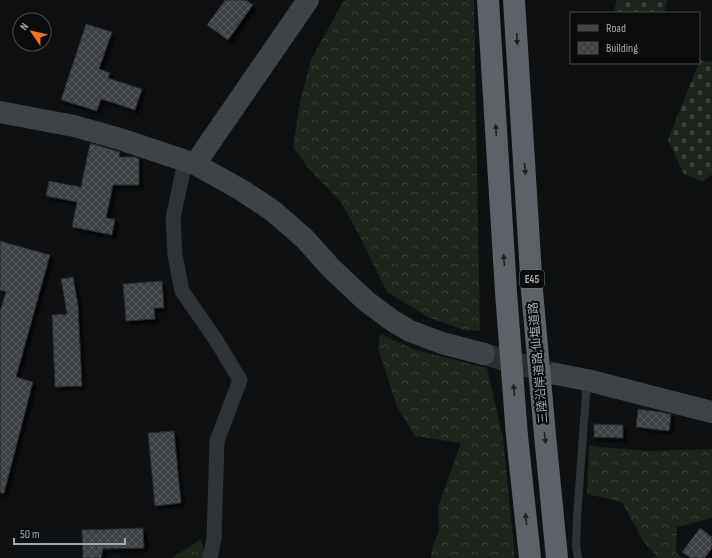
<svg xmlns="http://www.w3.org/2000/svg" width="712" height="558" viewBox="0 0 712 558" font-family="'Sofia Sans Condensed','Noto Sans JP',sans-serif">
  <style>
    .forest { fill: url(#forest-crowns) }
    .cemetery { fill: url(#cemetery-stones) }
    .building { fill: url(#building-cross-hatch); stroke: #292a2d; filter: url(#shadow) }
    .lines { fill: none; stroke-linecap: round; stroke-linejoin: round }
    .secondary-tunnel { stroke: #2c2f31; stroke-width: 22; stroke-dasharray: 22 11; stroke-linecap: butt }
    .lane { stroke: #303336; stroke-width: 8 }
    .street { stroke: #303336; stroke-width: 15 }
    .secondary { stroke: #3e4347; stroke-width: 22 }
    .highway { stroke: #5c6268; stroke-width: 22 }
    .oneway { fill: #1f2123 }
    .labels { text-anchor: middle; stroke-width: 4; stroke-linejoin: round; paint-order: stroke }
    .shield { fill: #0b0b0c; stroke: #737b81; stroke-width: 1 }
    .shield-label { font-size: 11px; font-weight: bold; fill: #9fabb3 }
    .street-label { font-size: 12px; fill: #9fabb3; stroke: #0b0b0c }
  </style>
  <defs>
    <pattern id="forest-crowns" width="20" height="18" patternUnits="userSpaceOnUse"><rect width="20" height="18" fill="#1c241c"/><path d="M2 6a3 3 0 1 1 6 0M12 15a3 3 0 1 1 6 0" fill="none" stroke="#3a413b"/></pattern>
    <pattern id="cemetery-stones" width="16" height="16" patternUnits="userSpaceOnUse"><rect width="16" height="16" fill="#1c241c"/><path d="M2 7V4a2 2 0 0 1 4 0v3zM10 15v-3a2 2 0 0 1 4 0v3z" fill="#3a413b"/></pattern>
    <pattern id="building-cross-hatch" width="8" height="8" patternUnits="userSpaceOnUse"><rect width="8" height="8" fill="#3e4144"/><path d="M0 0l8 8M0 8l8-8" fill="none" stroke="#575a5d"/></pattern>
    <filter id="shadow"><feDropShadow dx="3.5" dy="3.5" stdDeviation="1" flood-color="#0009"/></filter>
  </defs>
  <rect width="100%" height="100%" fill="#0f1011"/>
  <g class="forest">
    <polygon points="344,0 474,0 480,331 464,330 430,318 387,292 355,227 340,201 310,170 293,147 300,102 311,60"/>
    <polygon points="380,334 416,350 487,368 503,438 515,558 431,558 432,548 439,532 438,507 461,443 415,436 397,407 378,348"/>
    <polygon points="589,446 650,451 712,449 712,518 677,527 676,552 682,558 658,558 643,541 622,502 587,494"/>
    <polygon points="201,539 206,558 172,558"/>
  </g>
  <g class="cemetery">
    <polygon points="617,0 667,0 664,13 621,13 614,11"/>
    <polygon points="700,60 712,62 712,174 703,182 684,174 668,140"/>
  </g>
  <g class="building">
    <polygon points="225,0 246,0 253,5 228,40 207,25"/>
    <polygon points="86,24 112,32 99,69 110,73 108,78 142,89 135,110 101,99 97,111 61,100"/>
    <polygon points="90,143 120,152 119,157 135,157 139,159 139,185 113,185 106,218 115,219 112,235 72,227 77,202 46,196 49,181 81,187"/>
    <polygon points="0,241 50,255 16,377 33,382 4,493 0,493 0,311 6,292 0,290"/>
    <polygon points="73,277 78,305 82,386 55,387 52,315 67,314 61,279"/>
    <polygon points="162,281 164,308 154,308 155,319 126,321 123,284"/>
    <polygon points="638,409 660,412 671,414 669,431 636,427"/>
    <polygon points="594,424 623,425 623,438 594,437"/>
    <polygon points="174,431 181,503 155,506 148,433"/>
    <polygon points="143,528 144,548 103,549 101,558 83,558 82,530"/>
    <polygon points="700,528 712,537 712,548 705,558 690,558 682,552"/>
  </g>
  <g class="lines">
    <polyline class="secondary-tunnel" points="484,354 556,374"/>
    <polyline class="lane" points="578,558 576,546 577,516 587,381"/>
    <polyline class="street" points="185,162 173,218 175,255 182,291 216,340 240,380 217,441 214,538 210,558"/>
    <g class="secondary">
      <polyline points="0,112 74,126 120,139 195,164 243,191 273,211 305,239 331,268 366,301 393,321 410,331 442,343 484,354"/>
      <polyline points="195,164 308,0"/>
      <polyline points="556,374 587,380 712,412"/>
    </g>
    <g class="highway">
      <polyline points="488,0 506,292 517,436 530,558"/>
      <polyline points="514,0 532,291 545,435 557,558"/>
    </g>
  </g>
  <defs><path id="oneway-solid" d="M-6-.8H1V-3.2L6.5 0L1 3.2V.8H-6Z"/></defs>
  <g class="oneway">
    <use href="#oneway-solid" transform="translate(517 39) rotate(87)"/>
    <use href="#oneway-solid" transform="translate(496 130) rotate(-93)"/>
    <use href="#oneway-solid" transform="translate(525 169) rotate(86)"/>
    <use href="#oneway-solid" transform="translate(504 260) rotate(-94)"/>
    <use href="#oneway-solid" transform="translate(514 390) rotate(-95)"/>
    <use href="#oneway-solid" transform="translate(545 438) rotate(84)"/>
    <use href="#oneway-solid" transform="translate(526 519) rotate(-96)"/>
  </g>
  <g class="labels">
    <rect class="shield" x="520" y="270" width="24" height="18" rx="3"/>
    <g class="shield-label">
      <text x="532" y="283">E45</text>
    </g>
    <g class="street-label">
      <text transform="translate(538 363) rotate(-95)" y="4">三陸沿岸道路;仙塩道路</text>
    </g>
  </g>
  <rect x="570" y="12" width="130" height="52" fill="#0b0b0c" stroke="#464b4f"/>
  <rect x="578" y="25" width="20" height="6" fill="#3e4347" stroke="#464b4f"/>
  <text x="606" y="32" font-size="12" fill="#9fabb3">Road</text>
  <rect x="578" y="42" width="20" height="12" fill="url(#building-cross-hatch)" stroke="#464b4f"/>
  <text x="606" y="52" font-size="12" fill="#9fabb3">Building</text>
  <g transform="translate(32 32) rotate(304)"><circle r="19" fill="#0b0b0c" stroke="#464b4f"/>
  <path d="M0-3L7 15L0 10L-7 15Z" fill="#ff721a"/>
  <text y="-6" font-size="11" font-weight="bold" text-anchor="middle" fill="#9fabb3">N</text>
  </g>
  <path d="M14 538v6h111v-6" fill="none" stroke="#9fabb3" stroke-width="2"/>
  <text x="20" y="538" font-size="12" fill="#9fabb3" stroke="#0b0b0c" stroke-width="3" paint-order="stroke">50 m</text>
</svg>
